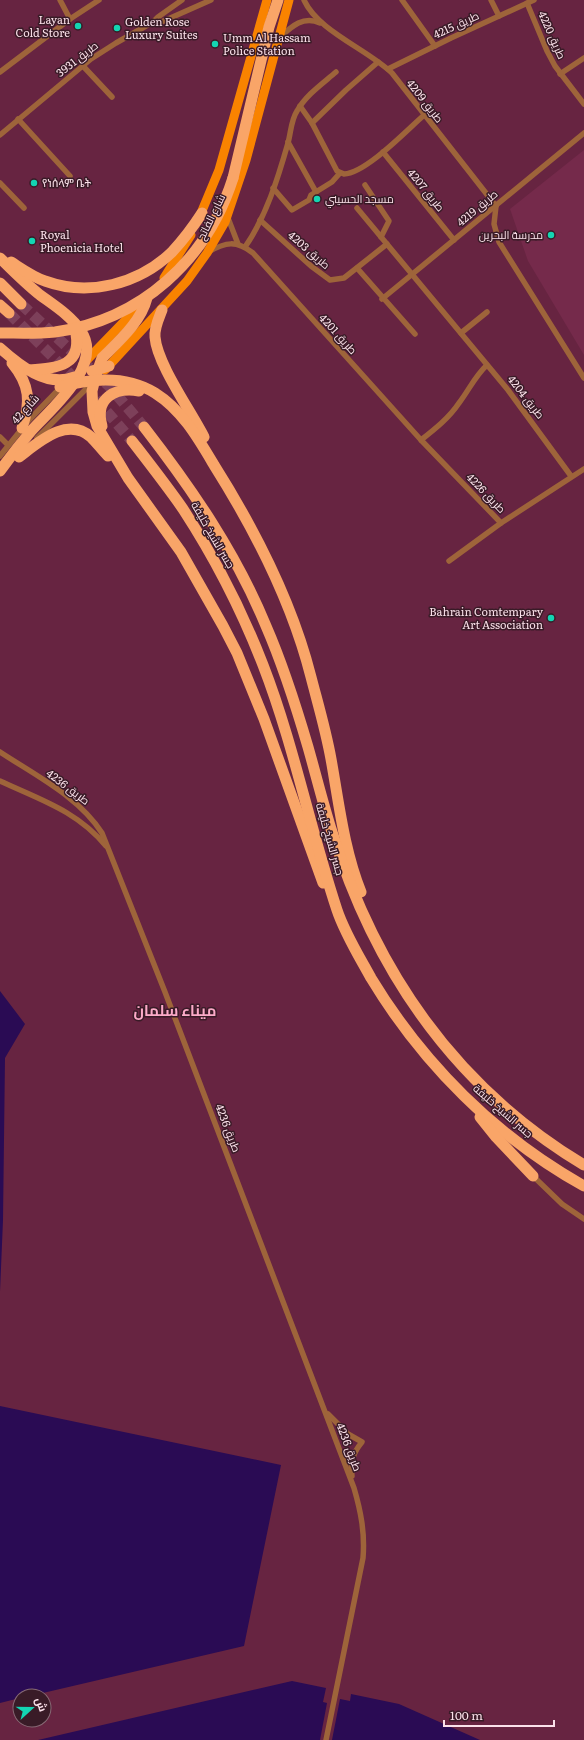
<svg xmlns="http://www.w3.org/2000/svg" width="584" height="1740" viewBox="0 0 584 1740" font-family="Literata,Cairo,'Noto Sans Ethiopic',serif">
  <style>
    .built { fill: #752a4b }
    .water { fill: #2a0b54 }
    .lines { fill: none; stroke-linecap: round; stroke-linejoin: round }
    .highway-tunnel { stroke: #7d405a; stroke-width: 11; stroke-dasharray: 11 5.5; stroke-linecap: butt }
    .street { stroke: #9e643a; stroke-width: 5.5 }
    .primary { stroke: #f98300; stroke-width: 9 }
    .highway { stroke: #f9a568; stroke-width: 11 }
    .highway-bridge { stroke: #f9a568; stroke-width: 11 }
    .poi-dot { fill: #13d5b3; stroke: #391b27; stroke-width: 1.5 }
    .labels { text-anchor: middle; stroke-width: 3; stroke-linejoin: round; paint-order: stroke }
    .poi-label { font-size: 11px; fill: #fbe1ea; stroke: #391b27; text-anchor: start }
    .street-label { font-size: 11px; fill: #fbe1ea; stroke: #391b27 }
    .district-label { font-size: 15px; font-weight: bold; fill: #fcaac8; stroke: #391b27 }
  </style>
  <rect width="100%" height="100%" fill="#672441"/>
  <polygon class="built" points="584,150 584,355 528,261 510,209"/>
  <g class="water">
    <polygon points="0,991 25,1024 5,1058 3,1220 0,1292"/>
    <polygon points="0,1406 281,1465 244,1646 30,1696 20,1696 20,1698 0,1703"/>
    <polygon points="292,1681 326,1688 323,1702 327,1703 320,1740 38,1740"/>
    <polygon points="351,1694 399,1704 480,1740 332,1740 340,1699 350,1701"/>
  </g>
  <g class="lines">
    <g class="highway-tunnel">
      <polyline points="21,304 110,387 144,427"/>
      <polyline points="9,313 79,383"/>
      <polyline points="96,399 132,441"/>
    </g>
    <g class="street">
      <polyline points="60,0 70,19"/>
      <path d="M304 0C318 31 367 49 392 73L496 206"/>
      <polyline points="402,0 435,46"/>
      <polyline points="491,0 499,16"/>
      <polyline points="527,3 547,51 555,66 584,104"/>
      <polyline points="153,22 159,23 211,0"/>
      <path d="M279 38C291 27 303 15 320 23"/>
      <polyline points="83,66 112,97"/>
      <polyline points="388,69 451,38 534,0"/>
      <polyline points="0,72 70,19 99,0"/>
      <polyline points="560,74 584,58"/>
      <path d="M300 106 312 123 337 171 344 174C366 173 406 131 423 116"/>
      <polyline points="18,119 70,176"/>
      <polyline points="312,123 346,90 378,62"/>
      <polyline points="0,135 91,59 116,43 153,22 158,17 182,0"/>
      <polyline points="288,142 316,192"/>
      <polyline points="383,152 454,240"/>
      <polyline points="0,183 24,208"/>
      <polyline points="365,185 389,221 381,237"/>
      <polyline points="273,188 292,210 309,200 311,195 332,182 340,173"/>
      <polyline points="496,206 494,224 499,242 584,378"/>
      <polyline points="357,208 508,390 571,476"/>
      <polyline points="228,218 238,244"/>
      <polyline points="260,220 311,266 330,280 344,278 387,244"/>
      <path d="M245 247C266 217 278 178 288 143 291 132 291 120 297 111 306 95 322 84 336 72"/>
      <path d="M208 252C226 242 236 240 253 253L421 440 501 523"/>
      <polyline points="357,268 415,334"/>
      <polyline points="382,299 584,133"/>
      <polyline points="461,333 487,312"/>
      <polyline points="0,437 8,445"/>
      <polyline points="37,438 92,383"/>
      <path d="M421 440C435 429 449 418 459 403 469 390 475 376 487 365"/>
      <polyline points="0,456 29,420 62,386"/>
      <polyline points="449,561 501,523 584,469"/>
      <path d="M0 752C35 775 79 797 102 833L165 992 354 1488C361 1512 365 1533 363 1558L326 1740"/>
      <path d="M0 781C41 800 77 811 106 846"/>
      <polyline points="533,1176 562,1204 584,1219"/>
      <path d="M328 1414 348 1434 362 1442C353 1453 350 1462 352 1476"/>
    </g>
    <g class="primary">
      <polyline points="199,218 219,170 267,0"/>
      <polyline points="164,278 191,235"/>
      <polyline points="83,364 144,301"/>
      <polyline points="105,370 187,281 207,253 225,222 246,160 289,0"/>
    </g>
    <g class="highway">
      <polyline points="233,178 269,27 278,0"/>
      <path d="M0 258C13 271 26 284 40 295 55 306 71 316 81 331 104 365 52 408 32 430 21 443 10 457 0 471"/>
      <path d="M11 262C22 269 33 277 45 281 89 297 139 284 172 252 183 240 193 227 202 213"/>
      <polyline points="0,283 21,304"/>
      <path d="M147 298C141 322 119 341 102 358L96 375 92 391 93 412 97 426 128 478 181 552 223 626 237 653 264 719 323 883"/>
      <polyline points="0,305 9,313"/>
      <path d="M162 310C159 318 154 328 155 337 157 364 191 411 204 437"/>
      <path d="M0 348C19 365 47 388 74 377"/>
      <path d="M12 363C30 385 31 402 22 428"/>
      <path d="M29 370C58 368 84 366 75 329"/>
      <polyline points="92,371 109,366"/>
      <path d="M60 387C92 378 126 375 155 393 182 410 198 438 214 465 255 530 292 602 311 677 318 704 326 731 331 759 339 803 344 850 361 892"/>
      <path d="M102 426C94 398 115 387 139 391"/>
      <path d="M144 427C192 489 236 553 266 626 283 665 296 706 308 747 316 775 323 804 332 832 376 973 456 1088 584 1165"/>
      <path d="M132 441C149 463 167 486 183 509 215 558 242 611 263 665 294 745 310 829 337 910 345 934 359 956 371 978 423 1064 496 1137 584 1186"/>
      <path d="M19 457C39 442 67 416 91 437 97 443 102 450 108 456"/>
      <polyline points="480,1117 496,1137 533,1176"/>
    </g>
    <path class="highway-bridge" d="M0 333C18 333 36 334 55 332 141 320 207 260 233 178"/>
  </g>
  <g class="poi-dot">
    <circle cx="78" cy="26" r="4"/>
    <circle cx="117" cy="28" r="4"/>
    <circle cx="215" cy="44" r="4"/>
    <circle cx="34" cy="183" r="4"/>
    <circle cx="317" cy="199" r="4"/>
    <circle cx="551" cy="235" r="4"/>
    <circle cx="32" cy="241" r="4"/>
    <circle cx="551" cy="618" r="4"/>
  </g>
  <g class="labels">
    <g class="poi-label">
      <text x="70" y="24" text-anchor="end">Layan<tspan x="70" dy="13">Cold Store</tspan></text>
      <text x="125" y="26">Golden Rose<tspan x="125" dy="13">Luxury Suites</tspan></text>
      <text x="223" y="42">Umm Al Hassam<tspan x="223" dy="13">Police Station</tspan></text>
      <text x="42" y="187">የነሰላም ቤት</text>
      <text x="325" y="203">مسجد الحسيني</text>
      <text x="40" y="239">Royal<tspan x="40" dy="13">Phoenicia Hotel</tspan></text>
      <text x="543" y="239" text-anchor="end">مدرسة البحرين</text>
      <text x="543" y="616" text-anchor="end">Bahrain Comtempary<tspan x="543" dy="13">Art Association</tspan></text>
    </g>
    <g class="street-label">
      <text transform="translate(456 25) rotate(-25)" y="4">طريق 4215</text>
      <text transform="translate(552 35) rotate(66)" y="4">طريق 4220</text>
      <text transform="translate(77 59) rotate(-38)" y="4">طريق 3931</text>
      <text transform="translate(425 101) rotate(52)" y="4">طريق 4209</text>
      <text transform="translate(426 190) rotate(51)" y="4">طريق 4207</text>
      <text transform="translate(477 208) rotate(-40)" y="4">طريق 4219</text>
      <text transform="translate(211 217) rotate(-64)" y="4">شارع الفاتح</text>
      <text transform="translate(309 250) rotate(41)" y="4">طريق 4203</text>
      <text transform="translate(338 334) rotate(48)" y="4">طريق 4201</text>
      <text transform="translate(526 397) rotate(52)" y="4">طريق 4204</text>
      <text transform="translate(25 409) rotate(-48)" y="4">شارع 42</text>
      <text transform="translate(486 493) rotate(46)" y="4">طريق 4226</text>
      <text transform="translate(213 535) rotate(60)" y="4">جسر الشيخ خليفة</text>
      <text transform="translate(68 787) rotate(37)" y="4">طريق 4236</text>
      <text transform="translate(330 839) rotate(74)" y="4">جسر الشيخ خليفة</text>
      <text transform="translate(503 1111) rotate(41)" y="4">جسر الشيخ خليفة</text>
      <text transform="translate(228 1128) rotate(69)" y="4">طريق 4236</text>
      <text transform="translate(349 1447) rotate(69)" y="4">طريق 4236</text>
    </g>
    <g class="district-label">
      <text x="175" y="1016">ميناء سلمان</text>
    </g>
  </g>
  <g transform="translate(32 1708) rotate(69)"><circle r="19" fill="#391b27" stroke="#876a75"/>
  <path d="M0-3L7 15L0 10L-7 15Z" fill="#13d5b3"/>
  <text y="-6" font-size="11" font-weight="bold" text-anchor="middle" fill="#fbe1ea">ش</text>
  </g>
  <path d="M444 1720v6h110v-6" fill="none" stroke="#fbe1ea" stroke-width="2"/>
  <text x="450" y="1720" font-size="12" fill="#fbe1ea" stroke="#391b27" stroke-width="3" paint-order="stroke">100 m</text>
</svg>
